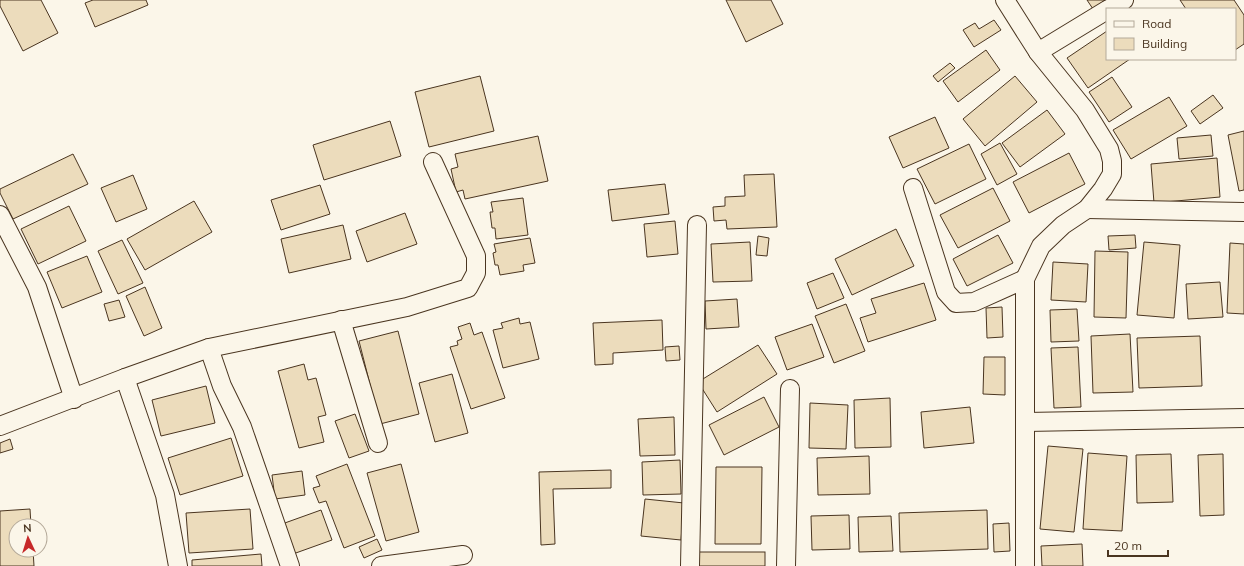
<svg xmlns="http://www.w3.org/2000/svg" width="1244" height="566" viewBox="0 0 1244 566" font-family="Mulish,sans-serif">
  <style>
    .building { fill: #ecdcbc; stroke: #4a3520 }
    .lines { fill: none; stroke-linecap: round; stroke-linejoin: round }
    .street-casing { stroke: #4a3520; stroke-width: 20 }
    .street { stroke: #fbf6e9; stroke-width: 18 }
  </style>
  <rect width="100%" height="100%" fill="#fbf6e9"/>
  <g class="building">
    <polygon points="0,0 41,0 58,33 23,51 0,6"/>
    <polygon points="93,0 146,0 148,5 95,27 85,3"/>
    <polygon points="726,0 771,0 783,24 746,42"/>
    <polygon points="1087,0 1105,0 1093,9"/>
    <polygon points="1180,0 1234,0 1244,15 1244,44 1235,50 1235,9 1186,9"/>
    <polygon points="994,20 1001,30 974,47 963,30 975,23 979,29"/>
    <polygon points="1107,31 1107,59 1130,59 1088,88 1067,58"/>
    <polygon points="986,50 1000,70 958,102 943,81"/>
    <polygon points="950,63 955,68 938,82 933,76"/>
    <polygon points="480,76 494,131 429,147 415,92"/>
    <polygon points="1015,76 1037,102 985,146 963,119"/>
    <polygon points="1112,77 1132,107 1109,122 1089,92"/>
    <polygon points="1213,95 1223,108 1200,124 1191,111"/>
    <polygon points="1169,97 1187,126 1131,159 1113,130"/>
    <polygon points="1047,110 1065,134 1020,167 1002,143"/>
    <polygon points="935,117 949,148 903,168 889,137"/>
    <polygon points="390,121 401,156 324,180 313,145"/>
    <polygon points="1244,131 1244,190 1239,191 1228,135"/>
    <polygon points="1211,135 1213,156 1179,159 1177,138"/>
    <polygon points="538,136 548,181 465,199 463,190 456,192 451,169 458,167 455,154"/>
    <polygon points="1000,143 1017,174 997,185 981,154"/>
    <polygon points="969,144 986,179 935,204 917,169"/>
    <polygon points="1069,153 1085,184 1029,213 1013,182"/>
    <polygon points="73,154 88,184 13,219 0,193 0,189"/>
    <polygon points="1217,158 1220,197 1154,203 1151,164"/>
    <polygon points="774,174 777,227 727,229 726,220 714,221 713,207 725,206 725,197 745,196 744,175"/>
    <polygon points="133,175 147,209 116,222 101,188"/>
    <polygon points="665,184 669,214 612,221 608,190"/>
    <polygon points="320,185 330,214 281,230 271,200"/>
    <polygon points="993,188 1010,221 958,248 940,215"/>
    <polygon points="523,198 528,235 496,239 495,228 492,228 490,212 493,212 491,202"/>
    <polygon points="194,201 212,232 145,270 127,239"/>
    <polygon points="69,206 86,241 38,264 21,229"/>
    <polygon points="405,213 417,244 367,262 356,231"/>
    <polygon points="675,221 678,254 647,257 644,224"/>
    <polygon points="343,225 351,259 289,273 281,239"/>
    <polygon points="896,229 914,266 852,295 835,259"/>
    <polygon points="998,235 1013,263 967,286 953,259"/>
    <polygon points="1135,235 1136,248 1109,250 1108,236"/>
    <polygon points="758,236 769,238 767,256 756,255"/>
    <polygon points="530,238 535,263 523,265 524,271 500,275 498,265 495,265 493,253 496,252 494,244"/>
    <polygon points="122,240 143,283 118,294 98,251"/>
    <polygon points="750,242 752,281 713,282 711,244"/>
    <polygon points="1144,242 1180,245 1174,318 1137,315"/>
    <polygon points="1230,243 1244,244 1244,314 1227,313"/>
    <polygon points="1095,251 1128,252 1126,318 1094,317"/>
    <polygon points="87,256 102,292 62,308 47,272"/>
    <polygon points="1053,262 1088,264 1086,302 1051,300"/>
    <polygon points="833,273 844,298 817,309 807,283"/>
    <polygon points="1220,282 1223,317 1188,319 1186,284"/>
    <polygon points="924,283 936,320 868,342 860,318 876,313 871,299"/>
    <polygon points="145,287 162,328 144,336 126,296"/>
    <polygon points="737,299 739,327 706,329 705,301"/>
    <polygon points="119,300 125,317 109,321 104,304"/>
    <polygon points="846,304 865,351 834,363 815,316"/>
    <polygon points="1002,307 1003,337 987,338 986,308"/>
    <polygon points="1077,309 1079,341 1051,342 1050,310"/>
    <polygon points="519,318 520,324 530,322 539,359 503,368 493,330 503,328 501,323"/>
    <polygon points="662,320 663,350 613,353 613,364 595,365 593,323"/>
    <polygon points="470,323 474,335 482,332 505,398 471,409 450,347 458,345 457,341 462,339 458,327"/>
    <polygon points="812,324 824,357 787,370 775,337"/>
    <polygon points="398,331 419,414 380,424 359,341"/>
    <polygon points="1130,334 1133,392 1093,393 1091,336"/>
    <polygon points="1200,336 1202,386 1139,388 1137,338"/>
    <polygon points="758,345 777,374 717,412 698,382"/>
    <polygon points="679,346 680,360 666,361 665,347"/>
    <polygon points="1078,347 1081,407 1054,408 1051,348"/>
    <polygon points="984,357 1005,357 1005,395 983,394"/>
    <polygon points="304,364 308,380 316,378 326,415 318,417 324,442 299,448 278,371"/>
    <polygon points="452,374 468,433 435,442 419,383"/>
    <polygon points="206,386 215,423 161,436 152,400"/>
    <polygon points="764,397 779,427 724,455 709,425"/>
    <polygon points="890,398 891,447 855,448 854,400"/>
    <polygon points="810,403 848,405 846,449 809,448"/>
    <polygon points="970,407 974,443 924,448 921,412"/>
    <polygon points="355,414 369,451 349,458 335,421"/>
    <polygon points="674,417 675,455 640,456 638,419"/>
    <polygon points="231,438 243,476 180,495 168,458"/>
    <polygon points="10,439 13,449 0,453 0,443"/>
    <polygon points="1048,446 1083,449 1074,532 1040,529"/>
    <polygon points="1088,453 1127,456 1122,531 1083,529"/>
    <polygon points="1171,454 1173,502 1137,503 1136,455"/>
    <polygon points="1223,454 1224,515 1200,516 1198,455"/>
    <polygon points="869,456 870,494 818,495 817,458"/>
    <polygon points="680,460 681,494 643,495 642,462"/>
    <polygon points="347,464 375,536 344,548 326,501 319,503 313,488 320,486 316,476"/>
    <polygon points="401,464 419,532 386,541 367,473"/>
    <polygon points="716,467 762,467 761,544 715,544"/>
    <polygon points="611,470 611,488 553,489 555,544 541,545 539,472"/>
    <polygon points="302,471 305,495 275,499 272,475"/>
    <polygon points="645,499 684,503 681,540 641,536"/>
    <polygon points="30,509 31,526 16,526 16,550 33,550 34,566 0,566 0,511"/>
    <polygon points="250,509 253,549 189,553 186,513"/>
    <polygon points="321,510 332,540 293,554 282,524"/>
    <polygon points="987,510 988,549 900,552 899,513"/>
    <polygon points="849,515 850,549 812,550 811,516"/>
    <polygon points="891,516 893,551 859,552 858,517"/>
    <polygon points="1009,523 1010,551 994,552 993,524"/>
    <polygon points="377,539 382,550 364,558 359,547"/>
    <polygon points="1082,544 1083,566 1042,566 1041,546"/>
    <rect x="699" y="552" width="66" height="14"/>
    <polygon points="261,554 262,566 192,566 192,560"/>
  </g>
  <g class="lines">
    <defs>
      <g id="street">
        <polyline points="1005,0 1038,52 1085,110 1109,149 1112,161 1112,174 1103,189 1087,209 1063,225 1041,246 1025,279 1025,566"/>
        <polyline points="1109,9 1124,0"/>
        <polyline points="1038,52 1107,10"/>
        <polyline points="913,188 946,292 956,303 974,302 1025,279"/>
        <polyline points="1087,209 1244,212"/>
        <polyline points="0,215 37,287 74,399"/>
        <polyline points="341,320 378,443"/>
        <polyline points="209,348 222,386 242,427 290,566"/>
        <polyline points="125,378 165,495 178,566"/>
        <polyline points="1026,422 1244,418"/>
        <polyline points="0,426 125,378 209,348 407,307 468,288 476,273 476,256 433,162"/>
        <polyline points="381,566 463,555"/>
        <polyline points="690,566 697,225"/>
        <polyline points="786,566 790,389"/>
      </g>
    </defs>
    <use href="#street" class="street-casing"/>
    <use href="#street" class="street"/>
  </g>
  <rect x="1106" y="8" width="130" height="52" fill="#fbf6e9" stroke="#b4a999"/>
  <rect x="1114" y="21" width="20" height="6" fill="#fbf6e9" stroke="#b4a999"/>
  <text x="1142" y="28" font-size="12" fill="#4a3520">Road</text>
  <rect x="1114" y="38" width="20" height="12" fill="#ecdcbc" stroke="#b4a999"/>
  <text x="1142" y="48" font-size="12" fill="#4a3520">Building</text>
  <g transform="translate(28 538) rotate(356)"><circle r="19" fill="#fbf6e9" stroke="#b4a999"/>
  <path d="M0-3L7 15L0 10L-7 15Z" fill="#c62828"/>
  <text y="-6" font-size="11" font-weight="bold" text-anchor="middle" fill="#4a3520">N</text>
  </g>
  <path d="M1108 550v6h60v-6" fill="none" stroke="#4a3520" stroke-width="2"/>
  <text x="1114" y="550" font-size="12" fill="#4a3520" stroke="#fbf6e9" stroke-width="3" paint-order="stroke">20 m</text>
</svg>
